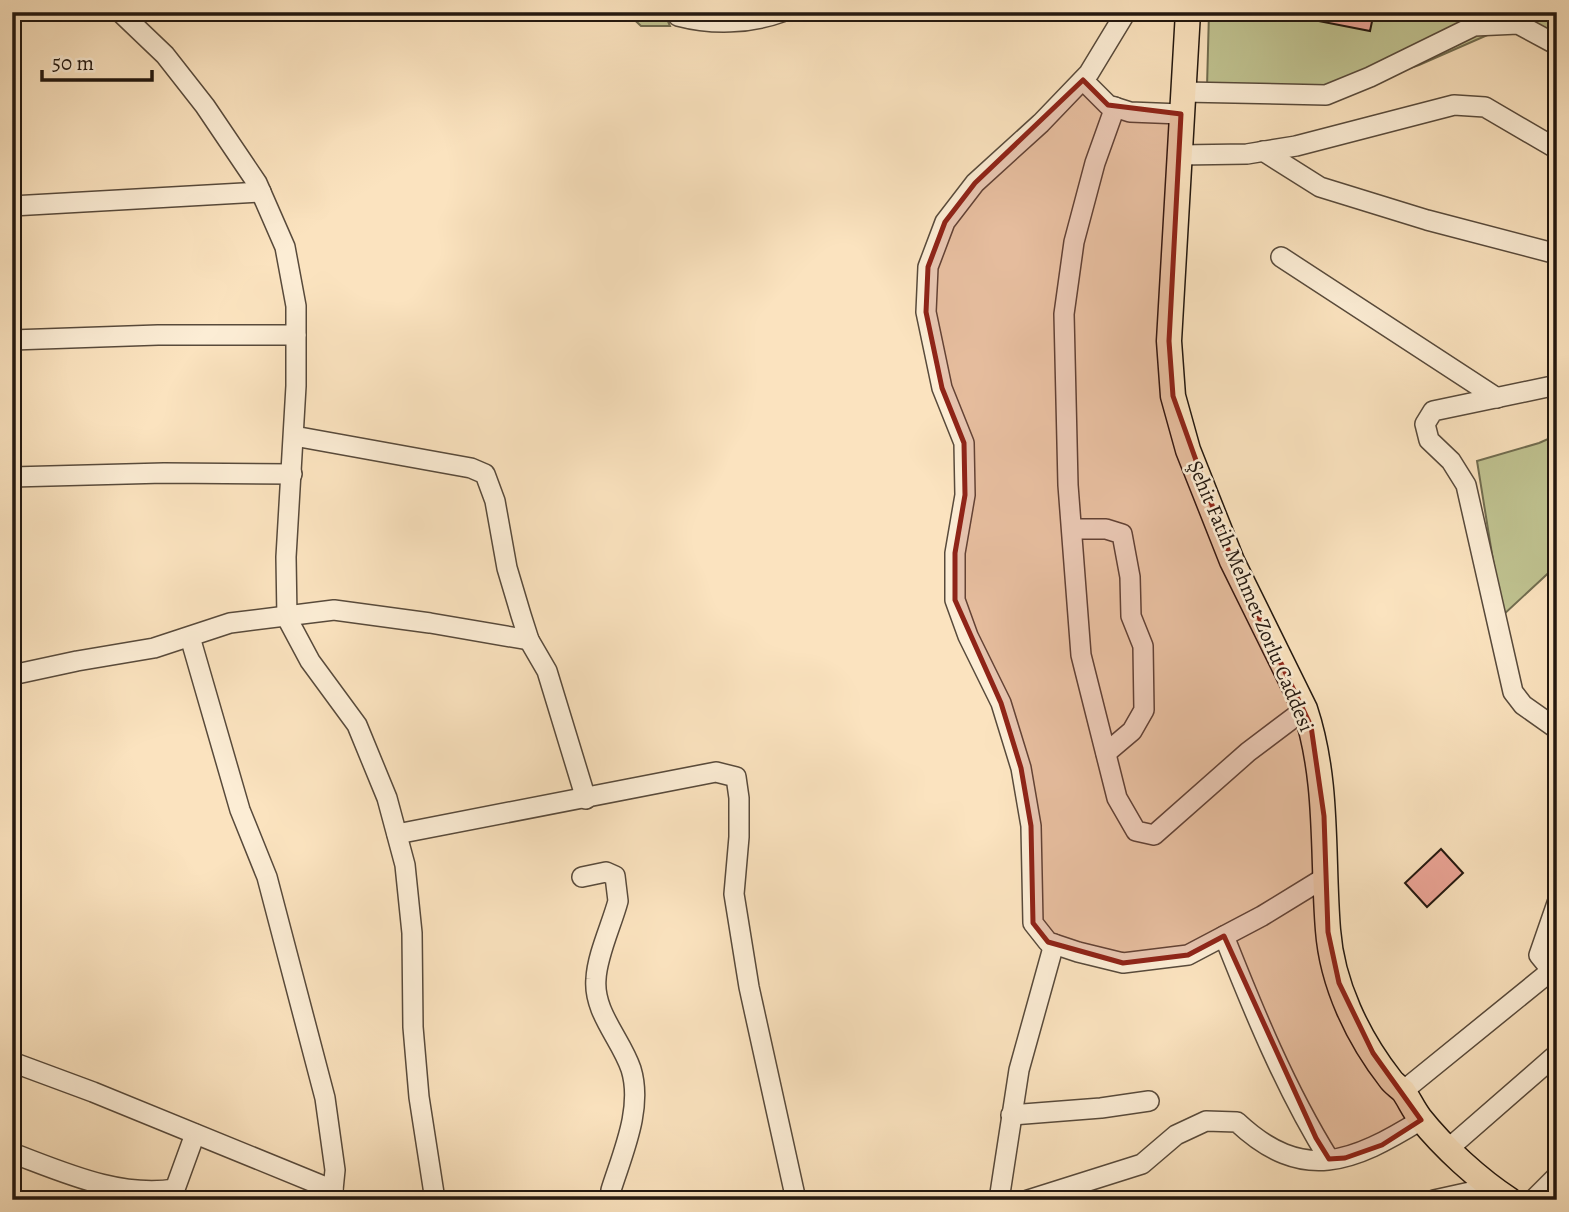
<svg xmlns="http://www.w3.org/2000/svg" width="1569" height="1212" viewBox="0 0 1569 1212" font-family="Alegreya,serif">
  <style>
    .green { fill: #c0c391; stroke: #716d50; stroke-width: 2 }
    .building { fill: #eca597; stroke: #22170f; stroke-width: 2 }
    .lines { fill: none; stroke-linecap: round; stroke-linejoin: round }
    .minor-casing { stroke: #584a3b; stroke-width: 22 }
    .major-casing { stroke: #22170f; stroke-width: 27 }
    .minor { stroke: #fcedd5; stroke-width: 19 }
    .major { stroke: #fbe3bf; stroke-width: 24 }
    .marked { fill: #8f2418; fill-opacity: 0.2; stroke: #8f2418; stroke-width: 5; stroke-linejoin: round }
    .labels { text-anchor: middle; stroke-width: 5; stroke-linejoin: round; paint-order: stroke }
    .street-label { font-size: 21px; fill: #22170f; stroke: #fcedd5 }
  </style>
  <rect width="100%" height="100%" fill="#fbe3bf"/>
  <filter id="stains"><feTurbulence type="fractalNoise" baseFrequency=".00286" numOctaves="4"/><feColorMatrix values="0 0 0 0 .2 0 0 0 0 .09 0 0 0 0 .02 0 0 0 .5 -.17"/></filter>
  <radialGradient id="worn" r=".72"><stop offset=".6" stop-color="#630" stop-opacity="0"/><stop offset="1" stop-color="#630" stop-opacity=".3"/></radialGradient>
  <g class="green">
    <polygon points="626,12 664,12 670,26 641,26"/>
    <polygon points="1209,12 1557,12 1557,28 1544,31 1492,33 1419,65 1342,91 1207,87"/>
    <polygon points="1557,435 1557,565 1502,616 1477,461 1539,443"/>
  </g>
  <g class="building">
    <polygon points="1303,12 1374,12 1370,31 1303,18"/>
    <polygon points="1441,849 1463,873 1427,907 1405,883"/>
  </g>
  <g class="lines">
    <defs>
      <g id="minor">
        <polyline points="120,12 165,55 205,106 257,183 285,247 296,306 296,386 286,557 287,618 310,661 357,725 387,798 405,865 412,933 413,1027 419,1097 435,1200"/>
        <path d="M675 12 678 16C712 25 749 24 782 12"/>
        <polyline points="1126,12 1089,73 1041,123 975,183 945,222 928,267 926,312 942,388 964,443 965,495 955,553 955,600 968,636 1001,703 1021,768 1031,826 1033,923 1048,942 1078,952 1123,963 1188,955 1262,916 1324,878"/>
        <polyline points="1083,80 1108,105 1130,112 1181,114"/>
        <polyline points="1184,92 1326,95 1370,77 1474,26 1518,24 1557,45"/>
        <polyline points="1115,107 1095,163 1074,242 1064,314 1068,485 1081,655 1117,798 1136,831 1154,835 1248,752 1305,709"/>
        <polyline points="1263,151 1320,187 1427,220 1557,254"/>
        <polyline points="1180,155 1247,154 1296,146 1454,105 1485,107 1557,149"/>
        <polyline points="12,206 261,192"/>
        <polyline points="1281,257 1497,398"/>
        <polyline points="12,340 158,335 296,335"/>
        <polyline points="1557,385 1433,411 1425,424 1429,440 1451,461 1466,485 1513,692 1523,705 1557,729"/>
        <polyline points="294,436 471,468 485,474 495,501 507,568 521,615 529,640 547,671 586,799"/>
        <polyline points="12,477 164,473 292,474"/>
        <polyline points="1072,529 1106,529 1122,534 1130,577 1131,616 1143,646 1144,710 1132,731 1106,753"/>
        <polyline points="190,637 240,810 267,877 325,1098 335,1170 332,1200"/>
        <polyline points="12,675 77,661 154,648 230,623 334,610 430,623 529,640"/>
        <polyline points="397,834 716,772 736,777 739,798 739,837 734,894 749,987 796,1200"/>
        <path d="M582 877 606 872 615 876 618 901C612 924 597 955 596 979 593 1012 621 1039 631 1069 643 1108 623 1152 611 1190V1200"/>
        <polyline points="1557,903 1539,955 1557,977"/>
        <path d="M1224 936C1254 1012 1286 1090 1329 1159"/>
        <polyline points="12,1062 93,1092 333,1190"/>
        <polyline points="1403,1091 1557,966"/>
        <polyline points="1011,1115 1101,1108 1149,1101"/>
        <polyline points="1448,1149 1557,1054"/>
        <path d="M12 1153C63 1172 119 1198 175 1189L195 1134"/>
        <polyline points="999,1200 1019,1070 1054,944"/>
        <path d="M1028 1200 1142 1164 1176 1135 1206 1121 1237 1122C1303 1184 1353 1162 1421 1120"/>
        <polyline points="1434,1200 1493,1187"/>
        <polyline points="1533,1200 1557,1176"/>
      </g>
      <path id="major" d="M1188 12 1169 341 1173 396 1188 450 1232 561 1305 709C1329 781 1322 856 1328 930 1332 984 1358 1038 1391 1080 1394 1084 1399 1087 1403 1091 1409 1099 1413 1109 1420 1118 1443 1147 1479 1180 1510 1200"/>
    </defs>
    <use href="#minor" class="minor-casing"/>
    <use href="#major" class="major-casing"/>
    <use href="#minor" class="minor"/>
    <use href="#major" class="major"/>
  </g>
  <path class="marked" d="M1083 80 1108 105 1181 114 1169 341 1173 396 1232 561 1311 726 1324 816 1328 932 1339 983 1373 1053 1421 1120 1382 1145 1345 1158 1329 1159 1316 1138 1224 936 1188 955 1123 963 1048 942 1033 923 1031 826 1021 768 1001 703 955 600V553L965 495 964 443 942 388 926 312 928 267 945 222 975 183Z"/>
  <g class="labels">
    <g class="street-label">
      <text transform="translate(1251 596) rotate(67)" y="7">Şehit Fatih Mehmet Zorlu Caddesi</text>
    </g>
  </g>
  <rect width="1569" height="1212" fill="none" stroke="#fbe3bf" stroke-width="42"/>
  <rect x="14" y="14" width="1541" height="1184" fill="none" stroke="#22170f" stroke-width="3.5"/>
  <rect x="21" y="21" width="1527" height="1170" fill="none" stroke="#22170f" stroke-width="2"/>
  <path d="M42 70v10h110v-10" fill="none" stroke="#22170f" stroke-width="3.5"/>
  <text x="52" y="70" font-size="21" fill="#22170f" stroke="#fcedd5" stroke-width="5" paint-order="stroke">50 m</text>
  <rect width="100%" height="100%" filter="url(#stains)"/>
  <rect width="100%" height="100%" fill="url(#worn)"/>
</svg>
